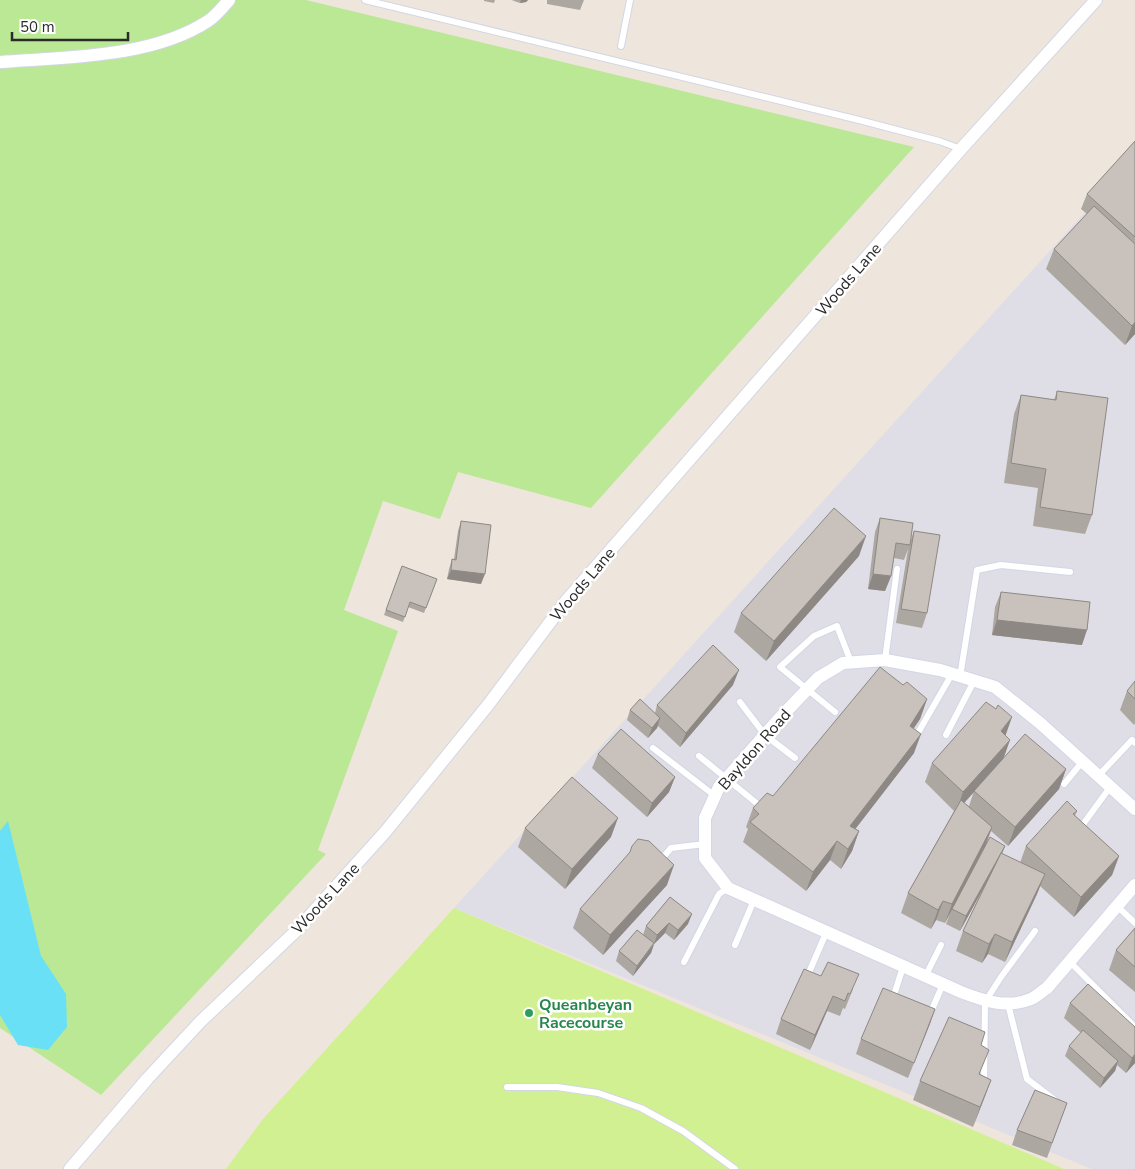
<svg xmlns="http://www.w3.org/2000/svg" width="1135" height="1169" viewBox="0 0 1135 1169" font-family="'Nunito Sans',sans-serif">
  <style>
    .industrial { fill: #dfdde6 }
    .green { fill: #bae895 }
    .pitch { fill: #d1f091 }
    .water { fill: #69e0f6 }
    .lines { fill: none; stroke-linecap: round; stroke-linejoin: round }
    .lane-casing { stroke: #d2d7e5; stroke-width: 8 }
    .street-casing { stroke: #d2d7e5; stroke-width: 14 }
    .lane { stroke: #fff; stroke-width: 6 }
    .street { stroke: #fff; stroke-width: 12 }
    .wall { fill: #ada7a2; fill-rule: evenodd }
    .shaded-wall { fill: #8d8884 }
    .building { fill: #c9c2bc; stroke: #8d8884 }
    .leisure-dot { fill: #2e9e5b; stroke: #fff; stroke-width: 2 }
    .labels { text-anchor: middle; stroke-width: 5; stroke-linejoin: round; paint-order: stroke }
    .street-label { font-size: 16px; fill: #2b2b2b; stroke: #fff }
    .leisure-label { font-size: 16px; font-weight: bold; fill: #27864d; stroke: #fff; text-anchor: start }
  </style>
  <rect width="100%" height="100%" fill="#eee5dc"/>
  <polygon class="industrial" points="1135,157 1135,1169 1092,1169 454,908"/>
  <polygon class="green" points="0,0 306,0 914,147 591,508 458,472 440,519 383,501 344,610 398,631 318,850 326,854 101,1095 0,1028"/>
  <polygon class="pitch" points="454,908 1064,1169 226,1169 263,1119"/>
  <polygon class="water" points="8,821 41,956 66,994 67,1027 48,1050 18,1045 0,1015 0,831"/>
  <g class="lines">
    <defs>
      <g id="lane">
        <polyline points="365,0 859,120 939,141 961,149"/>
        <polyline points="621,46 630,0"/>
        <polyline points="885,660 897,569"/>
        <polyline points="960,677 977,570 1001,565 1070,572"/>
        <polyline points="740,702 765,735 795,758"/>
        <polyline points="835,712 780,667 814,636 837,626 851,662"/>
        <polyline points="946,735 974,681"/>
        <polyline points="915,738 952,674"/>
        <polyline points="653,748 715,796"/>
        <polyline points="699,756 760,806"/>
        <polyline points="1099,775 1132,740 1135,743"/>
        <polyline points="1064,784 1083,761"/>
        <polyline points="1081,827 1111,786"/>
        <polyline points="660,861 671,848 705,844"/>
        <polyline points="1117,906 1135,923"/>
        <polyline points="735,945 754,900"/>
        <polyline points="684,962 719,894 728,888"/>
        <polyline points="1070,962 1133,1025"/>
        <polyline points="807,977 826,933"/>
        <polyline points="925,977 941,945"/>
        <polyline points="893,998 903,967"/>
        <polyline points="1008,1004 1027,1079 1056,1101"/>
        <polyline points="930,1014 943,984"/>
        <polyline points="984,1085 985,1002 1001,977 1035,931"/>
        <polyline points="507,1087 557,1087 598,1093 641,1108 683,1131 735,1169"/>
      </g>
      <g id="street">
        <path d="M0 62C65 57 152 58 208 21 216 16 223 7 229 0"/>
        <path d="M1135 809 1040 723 995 687 940 670 885 660 843 663 818 678 778 720 719 787 705 818V858L728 888 961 992C984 1001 1007 1009 1031 999 1036 997 1042 991 1047 988L1135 885"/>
        <polyline points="70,1169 148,1078 201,1021 296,931 386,831 488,705 566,601 961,149 1096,0"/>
      </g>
    </defs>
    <use href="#lane" class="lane-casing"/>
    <use href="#street" class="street-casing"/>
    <use href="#lane" class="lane"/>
    <use href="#street" class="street"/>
  </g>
  <g class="wall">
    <polygon points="484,0 495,0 494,3 484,1"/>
    <polygon points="512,0 528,0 526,2 520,3 514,1"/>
    <polygon points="547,0 584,0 580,10 547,4"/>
    <polygon points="1135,141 1135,334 1125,345 1046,269 1054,249 1087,214 1081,209 1087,194"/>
    <polygon points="1057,391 1092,515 1085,534 1033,526 1038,488 1004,483 1014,414 1021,395 1054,400"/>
    <polygon points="880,518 910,542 914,531 927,613 922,628 896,623 908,549 904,560 894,558 891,576 885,591 868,589 875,532"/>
    <polygon points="461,521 481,584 447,579 449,569 452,559 454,559 458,531"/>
    <polygon points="859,556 766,661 734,632 741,613"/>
    <polygon points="402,566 437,579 424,613 408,607 403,622 384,615"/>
    <polygon points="1001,592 1082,645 992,635 995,607"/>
    <polygon points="1135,681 1135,723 1134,725 1120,710 1127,691"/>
    <polygon points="733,685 680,747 658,726 657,728 648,738 627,720 630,710 655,713 657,705"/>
    <polygon points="903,685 927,699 920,719 913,729 914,753 855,829 859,831 852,851 841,869 830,860 806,891 743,842 748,829 746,827 753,808 773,796"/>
    <path d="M1006 736 1003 758 1066 769 1059 789 1008 846 991 831 986 845 1005 846 1002 854 1020 863 1026 846 1077 811 1075 816 1119 856 1112 875 1074 917 1040 886 1037 894 1005 962 988 954 982 963 956 951 963 931 984 887 960 931 946 924 951 911 945 923 936 920 931 929 901 913 908 893 954 811 925 782 932 763ZM974 791 969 806 964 803Z"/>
    <polygon points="598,754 675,777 669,792 647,817 592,768"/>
    <polygon points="525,828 611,837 565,889 518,847"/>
    <polygon points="667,885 603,955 573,928 580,909"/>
    <polygon points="670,897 688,924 674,940 665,933 654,944 651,953 633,976 616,961 619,951 643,935 646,926"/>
    <polygon points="1135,928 1135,992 1109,970 1116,950"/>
    <polygon points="821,976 853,989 845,1009 843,1008 840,1016 827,1011 810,1050 776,1034 781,1019"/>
    <polygon points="1088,984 1135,1063 1126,1073 1117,1065 1115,1071 1100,1088 1065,1056 1069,1046 1081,1033 1064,1018 1070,1003"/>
    <polygon points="935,1009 908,1078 856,1054 861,1039"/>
    <polygon points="981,1045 980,1074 991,1080 973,1127 913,1100 920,1081"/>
    <polygon points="1067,1103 1047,1158 1012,1145 1017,1130"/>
  </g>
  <g class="shaded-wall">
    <polygon points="521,0 528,0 526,2 520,3"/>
    <polygon points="1135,322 1135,334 1125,345 1132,326"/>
    <polygon points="866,536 859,556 766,661 774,641"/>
    <polygon points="451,570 485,574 481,584 447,579"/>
    <polygon points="873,574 891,576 885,591 868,589"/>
    <polygon points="997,620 1087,630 1082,645 992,635"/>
    <polygon points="739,670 733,685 680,747 686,733"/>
    <polygon points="927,699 920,719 902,746 910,726"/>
    <polygon points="1012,717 1005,737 1001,731"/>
    <polygon points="660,718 657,728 648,738 652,728"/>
    <polygon points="921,734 914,753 843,845 850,826"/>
    <polygon points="1010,740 1003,760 956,812 963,792"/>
    <polygon points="1066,769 1059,789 1008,846 1015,827"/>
    <polygon points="675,777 669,792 647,817 652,803"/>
    <polygon points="618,818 611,837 565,889 572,869"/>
    <polygon points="992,827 985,846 945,923 952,904"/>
    <polygon points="859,831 852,851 841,869 848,849"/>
    <polygon points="837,841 830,860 806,891 813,872"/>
    <polygon points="1005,846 999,860 960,931 966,916"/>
    <polygon points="1119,856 1112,875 1074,917 1081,897"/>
    <polygon points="674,865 667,885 603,955 610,935"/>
    <polygon points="1045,874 1037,894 1005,962 1012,942"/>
    <polygon points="943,901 936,920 931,929 938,910"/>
    <polygon points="692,914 688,924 674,940 678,930"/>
    <polygon points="669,923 665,933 654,944 651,953 633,976 637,966 654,944 657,935"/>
    <polygon points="995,934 988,954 982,963 989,944"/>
    <polygon points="833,996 827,1011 810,1050 815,1035"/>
    <polygon points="935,1009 930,1024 908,1078 914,1063"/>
    <polygon points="1135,1054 1135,1063 1126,1073 1132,1058"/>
    <polygon points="1118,1061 1115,1071 1100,1088 1104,1078"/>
    <polygon points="991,1080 984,1099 973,1127 980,1107"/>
  </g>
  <g class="building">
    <polygon points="1135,141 1135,237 1087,194"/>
    <polygon points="1094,206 1135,244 1135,322 1132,326 1054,249"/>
    <polygon points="1057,391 1108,398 1092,515 1040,507 1046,469 1011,463 1021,395 1056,400"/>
    <polygon points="834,508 866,536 774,641 741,613"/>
    <polygon points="880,518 913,523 910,545 896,543 891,576 873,574"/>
    <polygon points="461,521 491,525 485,574 451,570 452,559 456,560"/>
    <polygon points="914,531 940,535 927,613 901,609"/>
    <polygon points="402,566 437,579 426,608 410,602 405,617 386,610"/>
    <polygon points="1001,592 1090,602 1087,630 997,620"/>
    <polygon points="713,645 739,670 686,733 657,705"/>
    <polygon points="880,667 903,685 907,682 927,699 910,726 921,734 850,826 859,831 848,849 837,841 813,872 750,822 759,814 753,808 767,793 773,796"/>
    <polygon points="1135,681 1135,699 1127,691"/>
    <polygon points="640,699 660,718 652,728 630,710"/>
    <polygon points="986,702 996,709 998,705 1012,717 1001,731 1010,740 963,792 932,763"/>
    <polygon points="621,729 675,777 652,803 598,754"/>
    <polygon points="1025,734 1066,769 1015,827 974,791"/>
    <polygon points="572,777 618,818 572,869 525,828"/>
    <polygon points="961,800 992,827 952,904 943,901 938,910 908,893"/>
    <polygon points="1067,801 1077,811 1073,814 1119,856 1081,897 1026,846"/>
    <polygon points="990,837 1005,846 966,916 952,909"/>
    <polygon points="638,839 649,841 674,865 610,935 580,909 630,852 632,846"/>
    <polygon points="1001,853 1045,874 1012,942 995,934 989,944 963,931"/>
    <polygon points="670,897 692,914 678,930 669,923 657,935 646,926"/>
    <polygon points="1135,928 1135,967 1116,950"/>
    <polygon points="637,930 654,943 637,966 619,951"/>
    <polygon points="828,962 859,974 850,994 848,993 845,1001 833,996 815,1035 781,1019 804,969 821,976"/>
    <polygon points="1088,984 1135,1027 1135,1054 1132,1058 1070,1003"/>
    <polygon points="883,988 935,1009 914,1063 861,1039"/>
    <polygon points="949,1017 985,1032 981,1045 989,1050 979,1074 991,1080 980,1107 920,1081"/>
    <polygon points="1083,1030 1118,1061 1104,1078 1069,1046"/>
    <polygon points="1035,1090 1067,1103 1052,1143 1017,1130"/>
  </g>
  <circle class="leisure-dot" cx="529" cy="1013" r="5"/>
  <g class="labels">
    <g class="street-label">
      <text transform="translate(848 279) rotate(-49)" y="6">Woods Lane</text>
      <text transform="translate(582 584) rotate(-50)" y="6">Woods Lane</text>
      <text transform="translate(754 749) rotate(-49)" y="6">Bayldon Road</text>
      <text transform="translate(325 898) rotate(-47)" y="6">Woods Lane</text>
    </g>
    <g class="leisure-label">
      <text x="539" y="1010">Queanbeyan<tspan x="539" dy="18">Racecourse</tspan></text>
    </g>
  </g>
  <path d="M12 32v8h116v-8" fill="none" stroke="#2b2b2b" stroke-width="2.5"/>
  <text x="20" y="32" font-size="15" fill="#2b2b2b" stroke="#ffffff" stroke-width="4" paint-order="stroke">50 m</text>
</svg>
